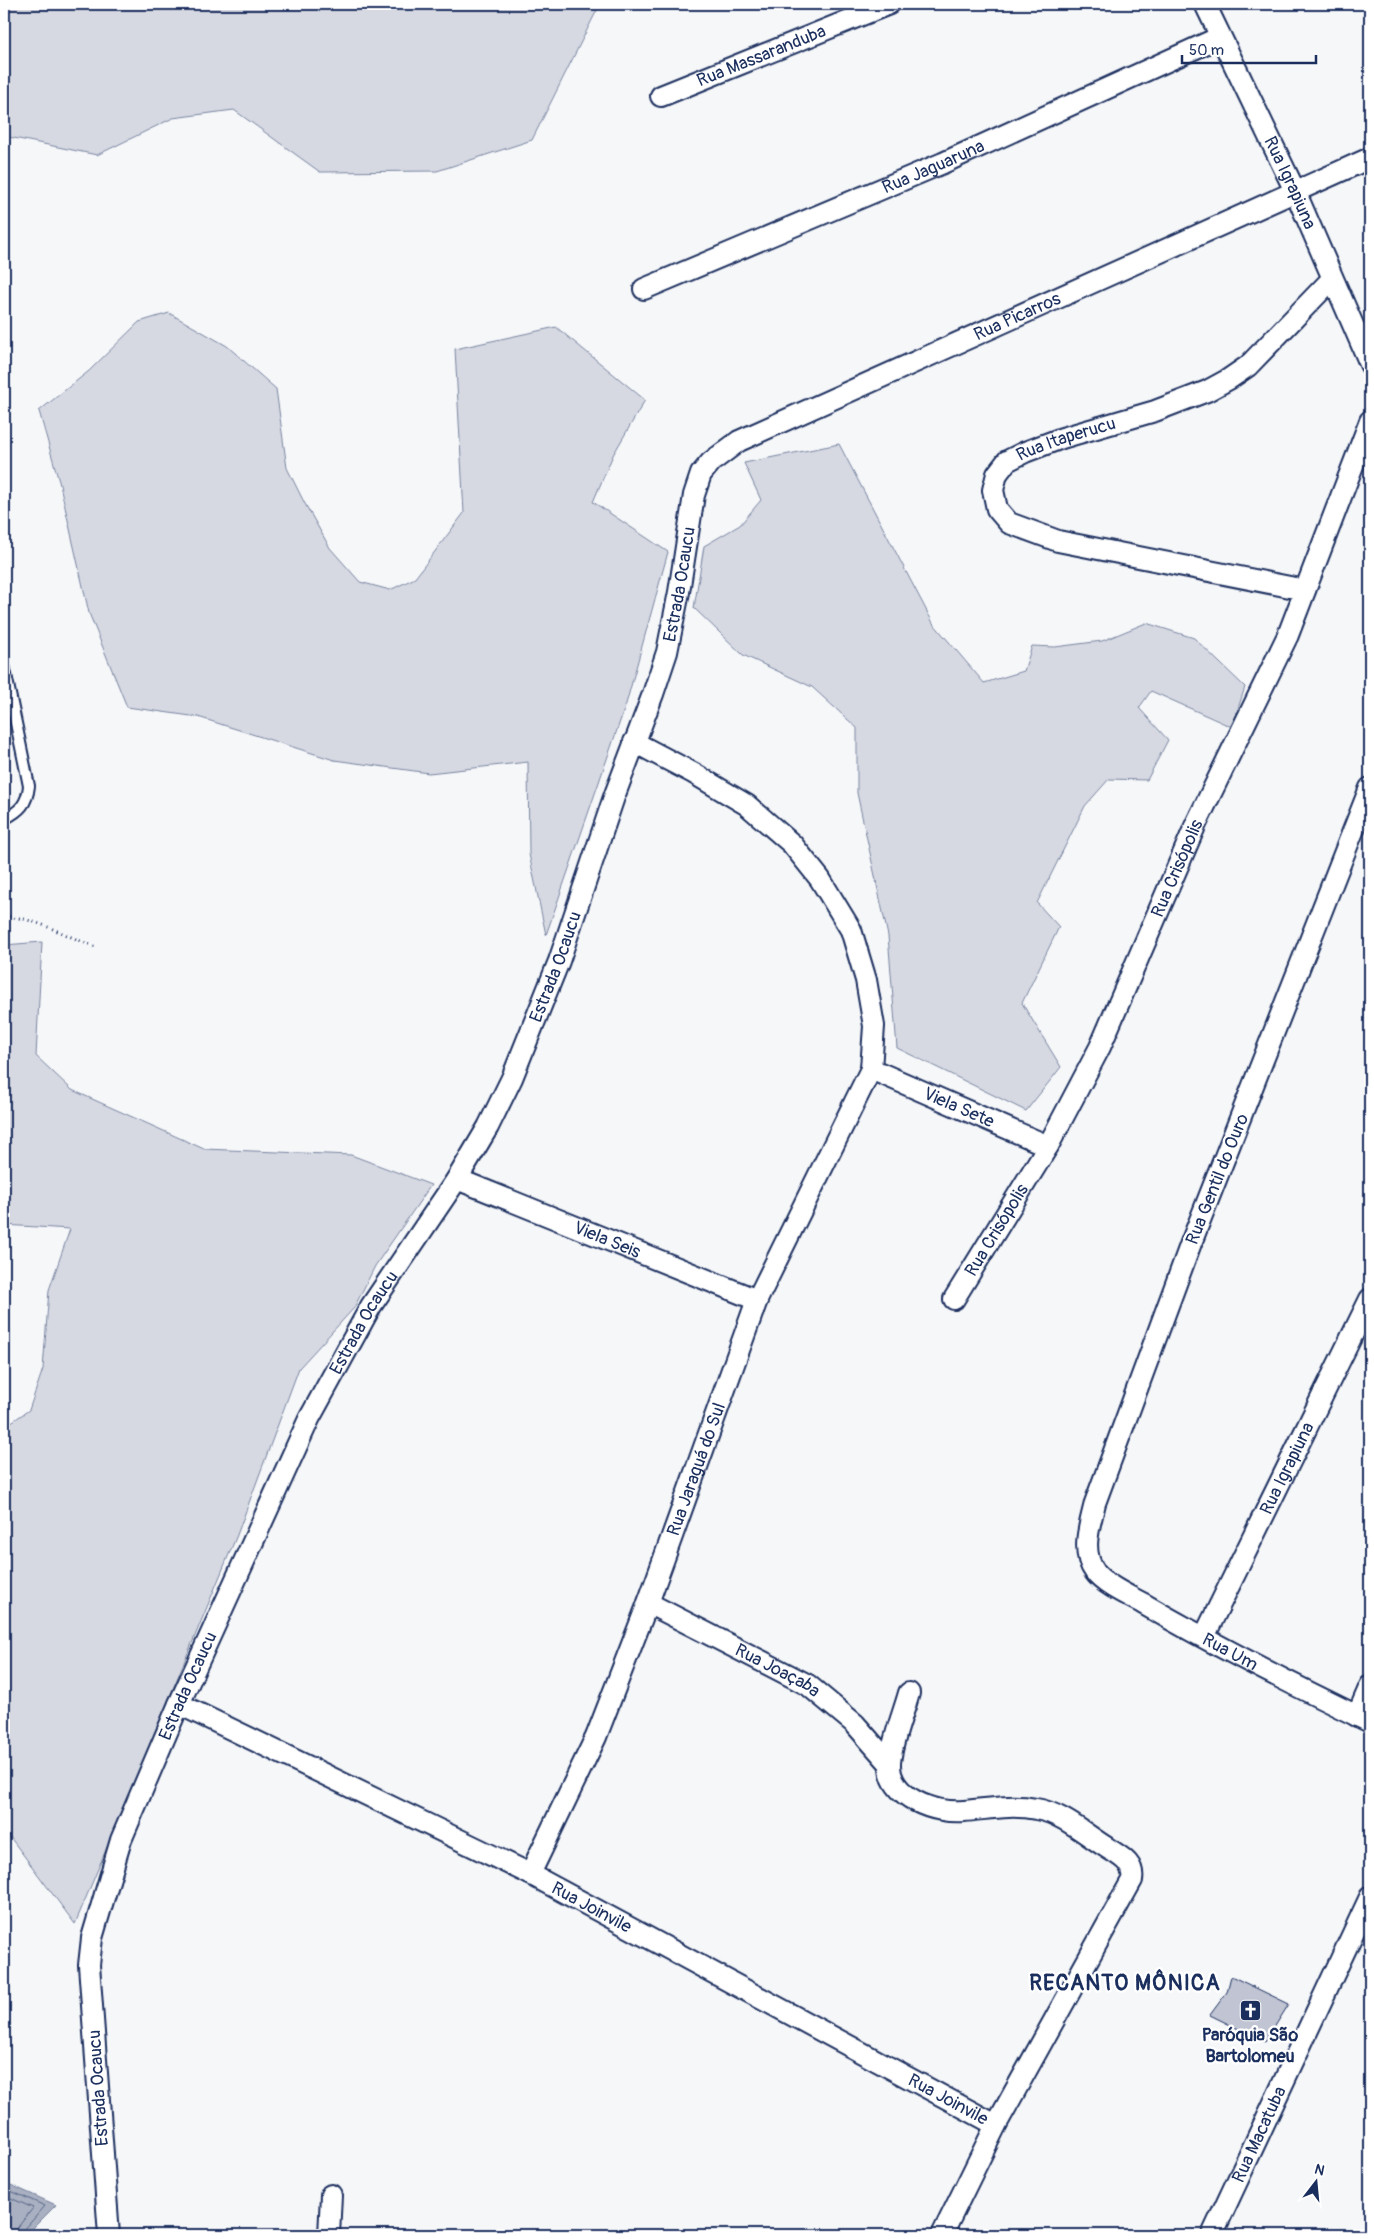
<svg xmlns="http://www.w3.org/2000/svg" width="1374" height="2239" viewBox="0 0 1374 2239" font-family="Pangolin,sans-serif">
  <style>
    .green { fill: #d6d9e2; stroke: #7884a0 }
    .water { fill: #a9b0c1; stroke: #707c99 }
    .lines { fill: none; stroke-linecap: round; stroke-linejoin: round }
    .shore { stroke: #546386; stroke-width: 1 }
    .building { fill: #c0c4d3; stroke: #1b2f5e }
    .lane-casing { stroke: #1b2f5e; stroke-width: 14 }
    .street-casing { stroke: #1b2f5e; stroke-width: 24 }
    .path { stroke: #1b2f5e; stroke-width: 3; stroke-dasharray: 1 4; stroke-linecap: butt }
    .lane { stroke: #fff; stroke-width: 10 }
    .street { stroke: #fff; stroke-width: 20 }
    .labels { text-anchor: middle; stroke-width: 4.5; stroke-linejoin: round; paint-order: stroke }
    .street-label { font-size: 18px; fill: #1b2f5e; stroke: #fff }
    .poi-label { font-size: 18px; font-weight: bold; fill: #1b2f5e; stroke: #fff }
    .district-label { font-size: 22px; font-weight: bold; letter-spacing: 1px; fill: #1b2f5e; stroke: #fff }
  </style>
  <rect width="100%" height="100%" fill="#f6f7f9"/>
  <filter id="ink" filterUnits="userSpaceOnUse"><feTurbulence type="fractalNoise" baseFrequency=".02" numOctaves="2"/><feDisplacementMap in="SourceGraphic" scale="10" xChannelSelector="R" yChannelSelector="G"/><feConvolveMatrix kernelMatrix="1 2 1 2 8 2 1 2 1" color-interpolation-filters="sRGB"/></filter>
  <g filter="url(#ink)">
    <g class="green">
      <polygon points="4,4 600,4 532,140 437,171 320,172 234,110 173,118 97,155 4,136"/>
      <polygon points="169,313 227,346 276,389 287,468 304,502 330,548 360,582 390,590 415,578 464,513 455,349 556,327 645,400 613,455 593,502 668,552 626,704 546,935 529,854 528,762 429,773 334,760 198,717 127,707 89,613 60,485 39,411 89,371 139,322"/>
      <polygon points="839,444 933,623 984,683 1024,671 1032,646 1055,647 1102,641 1146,623 1194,638 1245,687 1232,727 1151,691 1139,708 1168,740 1147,780 1109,779 1085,806 1037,903 1059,927 1022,1003 1061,1067 1026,1111 897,1048 888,936 857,793 857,728 812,687 743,655 694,608 704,546 740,525 761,500 744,463"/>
      <polygon points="42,942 36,1056 72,1090 204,1149 351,1155 431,1185 375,1266 354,1308 299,1368 237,1535 75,1924 4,1829 4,1427 29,1410 43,1369 49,1290 70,1229 4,1225 4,945"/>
    </g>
    <polygon class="water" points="4,2182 56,2205 26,2235 4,2235"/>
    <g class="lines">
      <g class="shore">
        <polyline points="4,2188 45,2206 24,2230 23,2235"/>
        <polyline points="4,2195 33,2208 18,2227 16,2235"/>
      </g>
    </g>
    <polygon class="building" points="1231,1976 1289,2004 1265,2042 1210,2015 1227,1992"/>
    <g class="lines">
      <defs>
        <path id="lane" d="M4 665 29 786C27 804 20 811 4 819"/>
        <g id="street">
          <path id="s1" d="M1205 4 1295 191 1370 364"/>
          <path id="s2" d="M661 96 889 4"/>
          <path id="s3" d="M644 289 943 163 1220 37"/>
          <path id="s4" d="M1305 590 1058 541 1009 523 997 509 993 490 997 474 1007 461 1025 452 1062 438 1155 411 1207 391 1229 379 1248 366 1332 279"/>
          <path id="s5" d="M1370 788 1191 1243 1095 1503C1090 1525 1080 1551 1095 1572 1103 1584 1129 1596 1142 1603 1216 1646 1293 1685 1370 1722"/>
          <path id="s6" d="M871 1069 1048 1146"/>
          <path id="s7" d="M457 1179 757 1300"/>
          <path id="s8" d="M954 1299 1048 1146 1100 1047 1196 824 1288 635 1370 421"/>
          <path id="s9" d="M648 1603 808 1685 855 1724 890 1764"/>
          <path id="s10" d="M1204 1637 1370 1299"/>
          <path d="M909 1693C903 1715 892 1740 890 1763 888 1798 936 1814 964 1811 989 1809 1011 1804 1036 1809 1062 1813 1085 1834 1106 1847 1119 1856 1135 1862 1132 1880L996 2125 942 2235"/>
          <path id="s11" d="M179 1704 530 1874 996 2125"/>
          <polyline points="1357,1716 1370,1686"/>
          <path id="s12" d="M530 1874 596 1737 648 1603 757 1300 871 1069 874 1026 866 980 851 930 820 879 792 844 747 805 693 773 634 742"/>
          <path id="s13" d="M109 2235 89 1965 92 1938 121 1840 179 1704 309 1419 371 1306 457 1179 488 1127 512 1078 559 961 614 797 653 694 667 652 679 592 694 495 701 474 711 462 739 441 1370 158"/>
          <polyline points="329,2235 331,2195"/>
          <path id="s14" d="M1212 2235 1370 1897"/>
        </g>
      </defs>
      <use href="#lane" class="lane-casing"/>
      <use href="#street" class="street-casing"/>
      <path class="path" d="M4 916C37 918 65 936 96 947"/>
      <use href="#lane" class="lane"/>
      <use href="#street" class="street"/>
    </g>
  </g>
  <defs>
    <symbol id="church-square" viewBox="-11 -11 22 22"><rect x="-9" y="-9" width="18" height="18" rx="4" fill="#1b2f5e" stroke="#fff"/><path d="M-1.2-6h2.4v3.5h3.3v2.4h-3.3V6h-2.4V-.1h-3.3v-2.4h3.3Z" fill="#fff"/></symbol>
  </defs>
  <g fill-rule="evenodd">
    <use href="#church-square" x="1238" y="1998" width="25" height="25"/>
  </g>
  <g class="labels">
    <g class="street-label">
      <text dy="6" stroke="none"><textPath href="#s2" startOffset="108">Rua Massaranduba</textPath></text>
      <text dy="6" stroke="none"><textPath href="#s3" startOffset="314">Rua Jaguaruna</textPath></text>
      <text dy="6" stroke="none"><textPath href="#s1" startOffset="198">Rua Igrapiuna</textPath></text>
      <text dy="6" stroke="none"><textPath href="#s13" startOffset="2249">Rua Picarros</textPath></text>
      <text dy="6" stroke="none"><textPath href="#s4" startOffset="438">Rua Itaperucu</textPath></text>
      <text dy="6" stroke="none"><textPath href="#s13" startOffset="1781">Estrada Ocaucu</textPath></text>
      <text dy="6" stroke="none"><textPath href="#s8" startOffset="486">Rua Crisópolis</textPath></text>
      <text dy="6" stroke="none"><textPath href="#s13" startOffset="1378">Estrada Ocaucu</textPath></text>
      <text dy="6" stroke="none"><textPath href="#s6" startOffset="96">Viela Sete</textPath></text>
      <text transform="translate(1217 1179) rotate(-68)" y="6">Rua Gentil do Ouro</text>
      <text dy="6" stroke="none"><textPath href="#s8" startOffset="81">Rua Crisópolis</textPath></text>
      <text dy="6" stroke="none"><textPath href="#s7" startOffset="162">Viela Seis</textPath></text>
      <text dy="6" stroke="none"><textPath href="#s13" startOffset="972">Estrada Ocaucu</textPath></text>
      <text dy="6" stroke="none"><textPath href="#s12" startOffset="438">Rua Jaraguá do Sul</textPath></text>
      <text dy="6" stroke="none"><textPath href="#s10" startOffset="188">Rua Igrapiuna</textPath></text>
      <text dy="6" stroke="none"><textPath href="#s5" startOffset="995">Rua Um</textPath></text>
      <text dy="6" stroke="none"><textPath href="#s9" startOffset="146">Rua Joaçaba</textPath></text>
      <text dy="6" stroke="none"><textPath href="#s13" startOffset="568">Estrada Ocaucu</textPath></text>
      <text dy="6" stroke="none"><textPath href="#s11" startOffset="460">Rua Joinvile</textPath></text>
      <text transform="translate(98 2088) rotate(-94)" y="6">Estrada Ocaucu</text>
      <text dy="6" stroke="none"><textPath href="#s11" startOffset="865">Rua Joinvile</textPath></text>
      <text dy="6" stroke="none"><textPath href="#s14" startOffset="111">Rua Macatuba</textPath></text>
    </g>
    <g class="poi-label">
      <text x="1250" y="2041">Paróquia São<tspan x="1250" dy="21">Bartolomeu</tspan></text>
    </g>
    <g class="district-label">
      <text x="1125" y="1990">RECANTO MÔNICA</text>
    </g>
  </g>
  <rect width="1374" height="2239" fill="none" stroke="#fff" stroke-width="20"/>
  <rect x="10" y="10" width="1354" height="2219" fill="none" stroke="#1b2f5e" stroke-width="2" filter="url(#ink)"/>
  <g transform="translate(1316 2182) rotate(16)" stroke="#ffffff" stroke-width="4" paint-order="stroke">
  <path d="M0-4L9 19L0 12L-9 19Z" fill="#1b2f5e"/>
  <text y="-8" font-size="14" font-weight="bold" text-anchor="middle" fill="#1b2f5e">N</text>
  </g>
  <path d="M1182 55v8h134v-8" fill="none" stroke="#1b2f5e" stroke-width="2.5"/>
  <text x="1189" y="55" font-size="15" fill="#1b2f5e" stroke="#ffffff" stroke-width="4" paint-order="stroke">50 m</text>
</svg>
